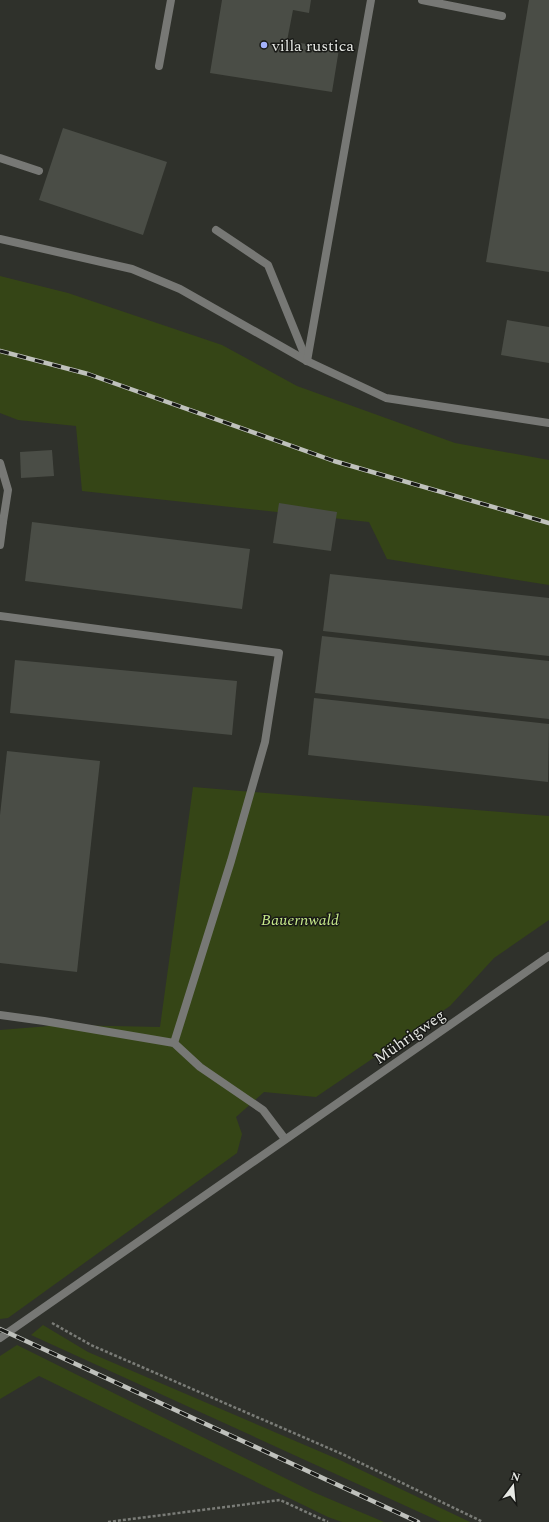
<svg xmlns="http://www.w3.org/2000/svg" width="549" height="1522" viewBox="0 0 549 1522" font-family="Spectral,serif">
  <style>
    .green { fill: #354516 }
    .building { fill: #4a4d46 }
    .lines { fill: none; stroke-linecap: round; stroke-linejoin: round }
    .path { stroke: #7a7c77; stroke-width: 2.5; stroke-dasharray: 3 2; stroke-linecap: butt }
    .lane { stroke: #777875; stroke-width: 8 }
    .street { stroke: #777875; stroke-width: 8 }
    .rail-casing { stroke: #bfc1bc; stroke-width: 4.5 }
    .rail { stroke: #181916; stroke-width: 3; stroke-dasharray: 9; stroke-linecap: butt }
    .poi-dot { fill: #a4b2fc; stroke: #181916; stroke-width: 1.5 }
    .labels { text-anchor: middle; stroke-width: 3; stroke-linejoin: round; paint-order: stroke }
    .poi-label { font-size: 16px; fill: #e6e8e4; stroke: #181916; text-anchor: start }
    .park-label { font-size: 16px; font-style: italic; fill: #c6e98a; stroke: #181916 }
    .street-label { font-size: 16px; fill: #e6e8e4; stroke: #181916 }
  </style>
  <rect width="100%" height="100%" fill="#2f312b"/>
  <g class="green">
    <polygon points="0,276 68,293 222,345 297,386 455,443 549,460 549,585 387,559 369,522 82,491 76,426 18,420 0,413"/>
    <polygon points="193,787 549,816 549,920 494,958 450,1006 316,1097 264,1092 236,1117 242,1134 237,1153 8,1318 0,1319 0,1030 62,1025 160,1027"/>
    <polygon points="43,1325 88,1352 342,1461 470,1522 441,1522 31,1335"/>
    <polygon points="17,1345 313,1492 384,1522 342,1522 328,1517 39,1376 0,1399 0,1356"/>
  </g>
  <g class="building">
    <polygon points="222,0 311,0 309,13 293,10 287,41 339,49 332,92 210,73"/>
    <polygon points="529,0 549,0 549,272 486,262"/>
    <polygon points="63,128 167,162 143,235 39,200"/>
    <polygon points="507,320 549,327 549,363 501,355"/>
    <polygon points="52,450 54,476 21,478 20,452"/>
    <polygon points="279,503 337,512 331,551 273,543"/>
    <polygon points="32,522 250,549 242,609 25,581"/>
    <polygon points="330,574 549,598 549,656 323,631"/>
    <polygon points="322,636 549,661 549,719 315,693"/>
    <polygon points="15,660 237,681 232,735 10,713"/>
    <polygon points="314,698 549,724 548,782 308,755"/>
    <polygon points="7,751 100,761 77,972 0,963 0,815"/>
  </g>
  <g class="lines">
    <g class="path">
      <polyline points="52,1323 91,1345 342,1454 483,1522"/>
      <polyline points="108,1522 280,1500 328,1522"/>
    </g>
    <g class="lane">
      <polyline points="422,0 502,16"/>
      <polyline points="159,66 171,0"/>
      <polyline points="0,158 39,171"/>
      <polyline points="216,230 268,265 307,361"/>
      <polyline points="0,239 132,269 180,289 307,361 386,398 549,423"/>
      <polyline points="307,361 371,0"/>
      <polyline points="0,463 8,490 3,522 0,522"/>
      <polyline points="0,545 3,522"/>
      <polyline points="0,616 279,653 265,742 231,861 174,1043"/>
      <polyline points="0,1015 44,1021 174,1043 200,1067 263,1110 285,1139"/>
    </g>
    <polyline class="street" points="0,1338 549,956"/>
    <defs>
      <g id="rail">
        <polyline points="0,351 88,374 334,461 549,523"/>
        <polyline points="0,1329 418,1522"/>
      </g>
    </defs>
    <use href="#rail" class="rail-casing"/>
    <use href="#rail" class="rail"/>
  </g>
  <circle class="poi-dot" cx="264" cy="45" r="4"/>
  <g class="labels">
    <g class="poi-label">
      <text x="272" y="51">villa rustica</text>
    </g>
    <g class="park-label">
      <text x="300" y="925">Bauernwald</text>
    </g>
    <g class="street-label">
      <text transform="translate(409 1036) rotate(-35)" y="6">Mührigweg</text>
    </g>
  </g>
  <g transform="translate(513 1486) rotate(16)" stroke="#181916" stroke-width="3" paint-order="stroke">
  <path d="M0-3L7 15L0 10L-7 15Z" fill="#e6e8e4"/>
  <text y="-6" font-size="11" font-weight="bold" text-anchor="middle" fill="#e6e8e4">N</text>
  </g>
</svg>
